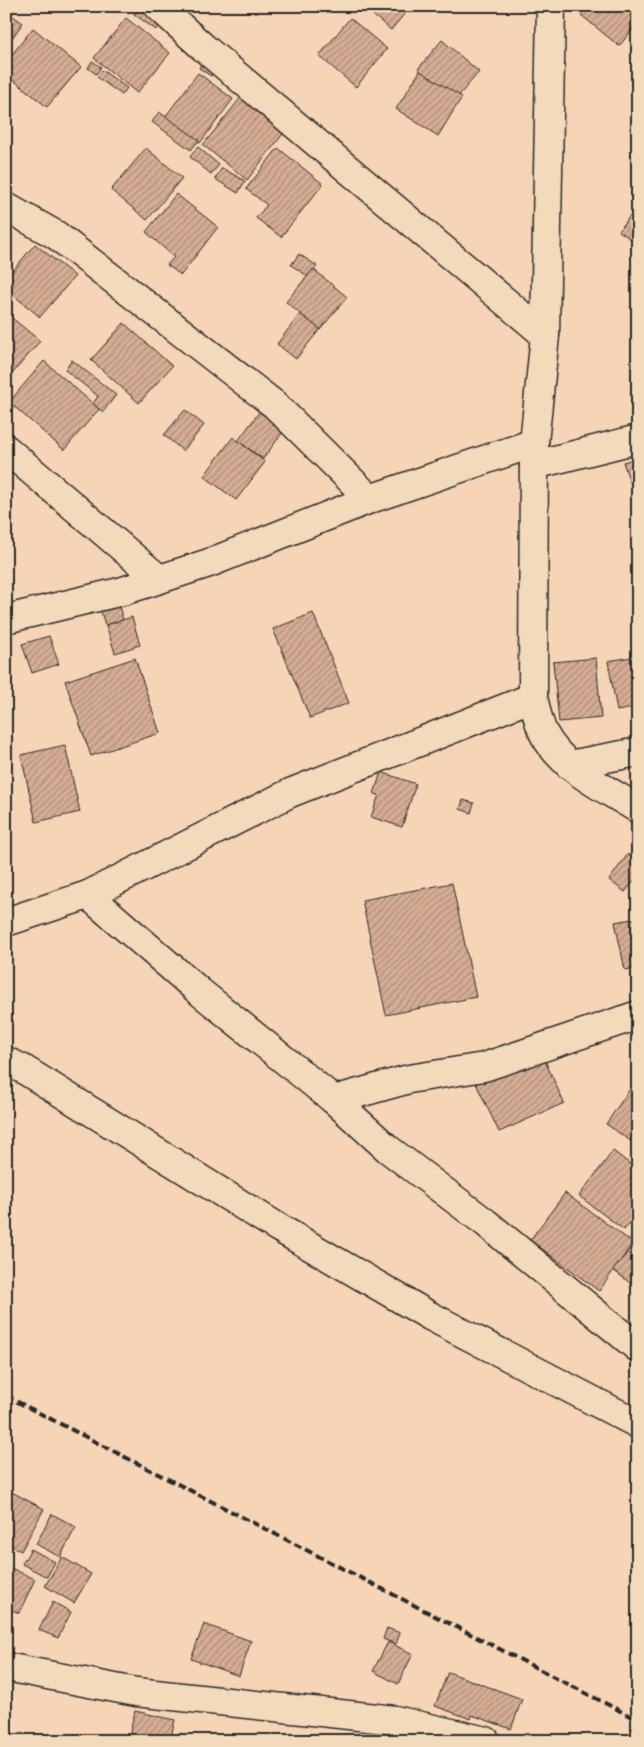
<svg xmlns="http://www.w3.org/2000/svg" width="644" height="1747" viewBox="0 0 644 1747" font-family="Dekko,sans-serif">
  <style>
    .building { fill: url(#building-hatch); stroke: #2b2b2b }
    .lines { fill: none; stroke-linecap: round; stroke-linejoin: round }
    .minor-casing { stroke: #2b2b2b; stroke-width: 31 }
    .minor { stroke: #f2daba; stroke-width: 28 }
    .rail { stroke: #2b2b2b; stroke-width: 4; stroke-dasharray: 8 4; stroke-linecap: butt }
  </style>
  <defs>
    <pattern id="building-hatch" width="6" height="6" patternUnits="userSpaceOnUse" patternTransform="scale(1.25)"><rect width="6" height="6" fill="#d6ad94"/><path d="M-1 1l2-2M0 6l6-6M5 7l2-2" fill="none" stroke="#ae8d79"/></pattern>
  </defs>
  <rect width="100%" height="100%" fill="#f5d5b6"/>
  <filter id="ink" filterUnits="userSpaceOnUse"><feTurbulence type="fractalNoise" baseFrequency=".02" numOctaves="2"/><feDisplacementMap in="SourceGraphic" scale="10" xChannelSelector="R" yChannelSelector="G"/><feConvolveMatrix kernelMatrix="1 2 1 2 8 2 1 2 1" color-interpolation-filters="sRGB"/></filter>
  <g filter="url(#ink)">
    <g class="building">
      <polygon points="140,6 152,6 166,17 156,30 134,14"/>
      <polygon points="362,6 411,6 391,30"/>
      <polygon points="588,6 638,6 638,23 619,46 581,15"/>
      <polygon points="6,11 23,23 6,46"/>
      <polygon points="126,18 170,53 137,93 94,58"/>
      <polygon points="350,18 387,49 356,87 319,56"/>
      <polygon points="33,28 81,67 47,107 6,74 6,62"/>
      <polygon points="442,40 479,72 455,100 418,69"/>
      <polygon points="205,57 218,66 211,76 199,68"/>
      <polygon points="92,61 101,67 96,74 88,68"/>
      <polygon points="102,70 127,88 122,95 97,77"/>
      <polygon points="420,71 462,97 438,136 396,109"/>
      <polygon points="198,73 233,99 200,143 165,117"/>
      <polygon points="243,95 286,130 247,180 203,145"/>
      <polygon points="159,112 199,140 191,150 152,122"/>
      <polygon points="198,147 219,165 211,174 190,157"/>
      <polygon points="146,148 182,178 147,220 111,190"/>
      <polygon points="278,148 323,184 281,237 256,218 267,205 246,189"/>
      <polygon points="222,168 245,181 238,193 215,179"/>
      <polygon points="176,194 218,227 181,275 167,265 174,257 146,232"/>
      <polygon points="638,205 638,244 619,231"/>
      <polygon points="35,244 75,276 40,317 6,289 6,279"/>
      <polygon points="299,254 317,266 309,277 291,265"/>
      <polygon points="313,269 347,297 320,330 286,302"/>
      <polygon points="6,313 40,341 6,381"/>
      <polygon points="300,314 320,329 296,359 277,344"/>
      <polygon points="124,323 172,366 139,403 91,360"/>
      <polygon points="72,360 116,395 103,412 93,404 98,396 65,370"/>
      <polygon points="44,361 99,409 64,450 9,402"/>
      <polygon points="263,407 288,425 263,459 238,441"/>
      <polygon points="185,410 204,425 183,451 164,435"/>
      <polygon points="233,437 265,462 236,500 204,476"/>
      <polygon points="638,458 638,506 623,462"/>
      <polygon points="111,579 123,620 105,625 93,585"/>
      <polygon points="313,613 349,703 310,718 273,629"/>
      <polygon points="132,617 140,645 115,653 106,625"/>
      <polygon points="49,636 59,664 32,673 22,644"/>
      <polygon points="638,656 638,707 617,711 608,661"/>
      <polygon points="135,658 160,733 91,756 65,681"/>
      <polygon points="596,658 601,718 559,722 553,662"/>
      <polygon points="65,745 80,812 36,822 21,755"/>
      <polygon points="381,772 416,784 402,827 371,817 379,795 374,794"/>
      <polygon points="463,800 474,803 471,813 460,809"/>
      <polygon points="628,854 638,862 638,876 625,892 609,880"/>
      <polygon points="452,883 476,997 386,1015 362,900"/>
      <polygon points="638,918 638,968 625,970 615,922"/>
      <polygon points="537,1043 564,1103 499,1132 471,1073"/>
      <polygon points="636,1080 638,1081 638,1146 606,1124"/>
      <polygon points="613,1151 638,1170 638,1213 624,1230 579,1196"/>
      <polygon points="565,1193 633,1243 599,1291 530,1240"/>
      <polygon points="638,1239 638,1289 613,1270"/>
      <polygon points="6,1489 44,1509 21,1551 6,1543"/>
      <polygon points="52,1514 76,1527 60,1557 36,1544"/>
      <polygon points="31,1549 55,1562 47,1577 22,1564"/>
      <polygon points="62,1557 91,1574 74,1603 45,1586"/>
      <polygon points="6,1566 35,1579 19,1613 6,1607"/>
      <polygon points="53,1602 71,1612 58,1638 39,1630"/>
      <polygon points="204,1624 251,1641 239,1676 191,1659"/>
      <polygon points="387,1628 400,1633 396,1644 383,1639"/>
      <polygon points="388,1642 413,1654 398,1684 373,1671"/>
      <polygon points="448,1672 522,1699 511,1729 472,1715 471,1719 435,1706"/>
      <polygon points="135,1711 175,1720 170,1741 128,1741"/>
    </g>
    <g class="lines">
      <defs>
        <g id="minor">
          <polyline points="158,6 204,48 545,335"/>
          <path d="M551 6 545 335 534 443 533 697C536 709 538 723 544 734 563 770 605 788 638 809"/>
          <polyline points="6,207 56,235 275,405 370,499"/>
          <polyline points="6,449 159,579"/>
          <polyline points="534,465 638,439"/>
          <polyline points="6,619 123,591 209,563 370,499 534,443"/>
          <polyline points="569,765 638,752"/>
          <polyline points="88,895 200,992 334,1100 388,1149 486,1223 638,1348"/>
          <polyline points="6,922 88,895 290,793 533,697"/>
          <polyline points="6,1061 23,1069 279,1228 430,1316 638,1424"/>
          <polyline points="334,1100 409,1079 484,1067 638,1015"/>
          <polyline points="6,1667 136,1692 395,1720 486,1741"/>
        </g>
      </defs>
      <use href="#minor" class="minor-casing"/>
      <use href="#minor" class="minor"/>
      <polyline class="rail" points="6,1396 638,1720"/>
    </g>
  </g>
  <rect width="644" height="1747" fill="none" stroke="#f2daba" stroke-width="25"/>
  <rect x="12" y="12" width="619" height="1722" fill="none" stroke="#2b2b2b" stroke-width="2" filter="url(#ink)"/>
</svg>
